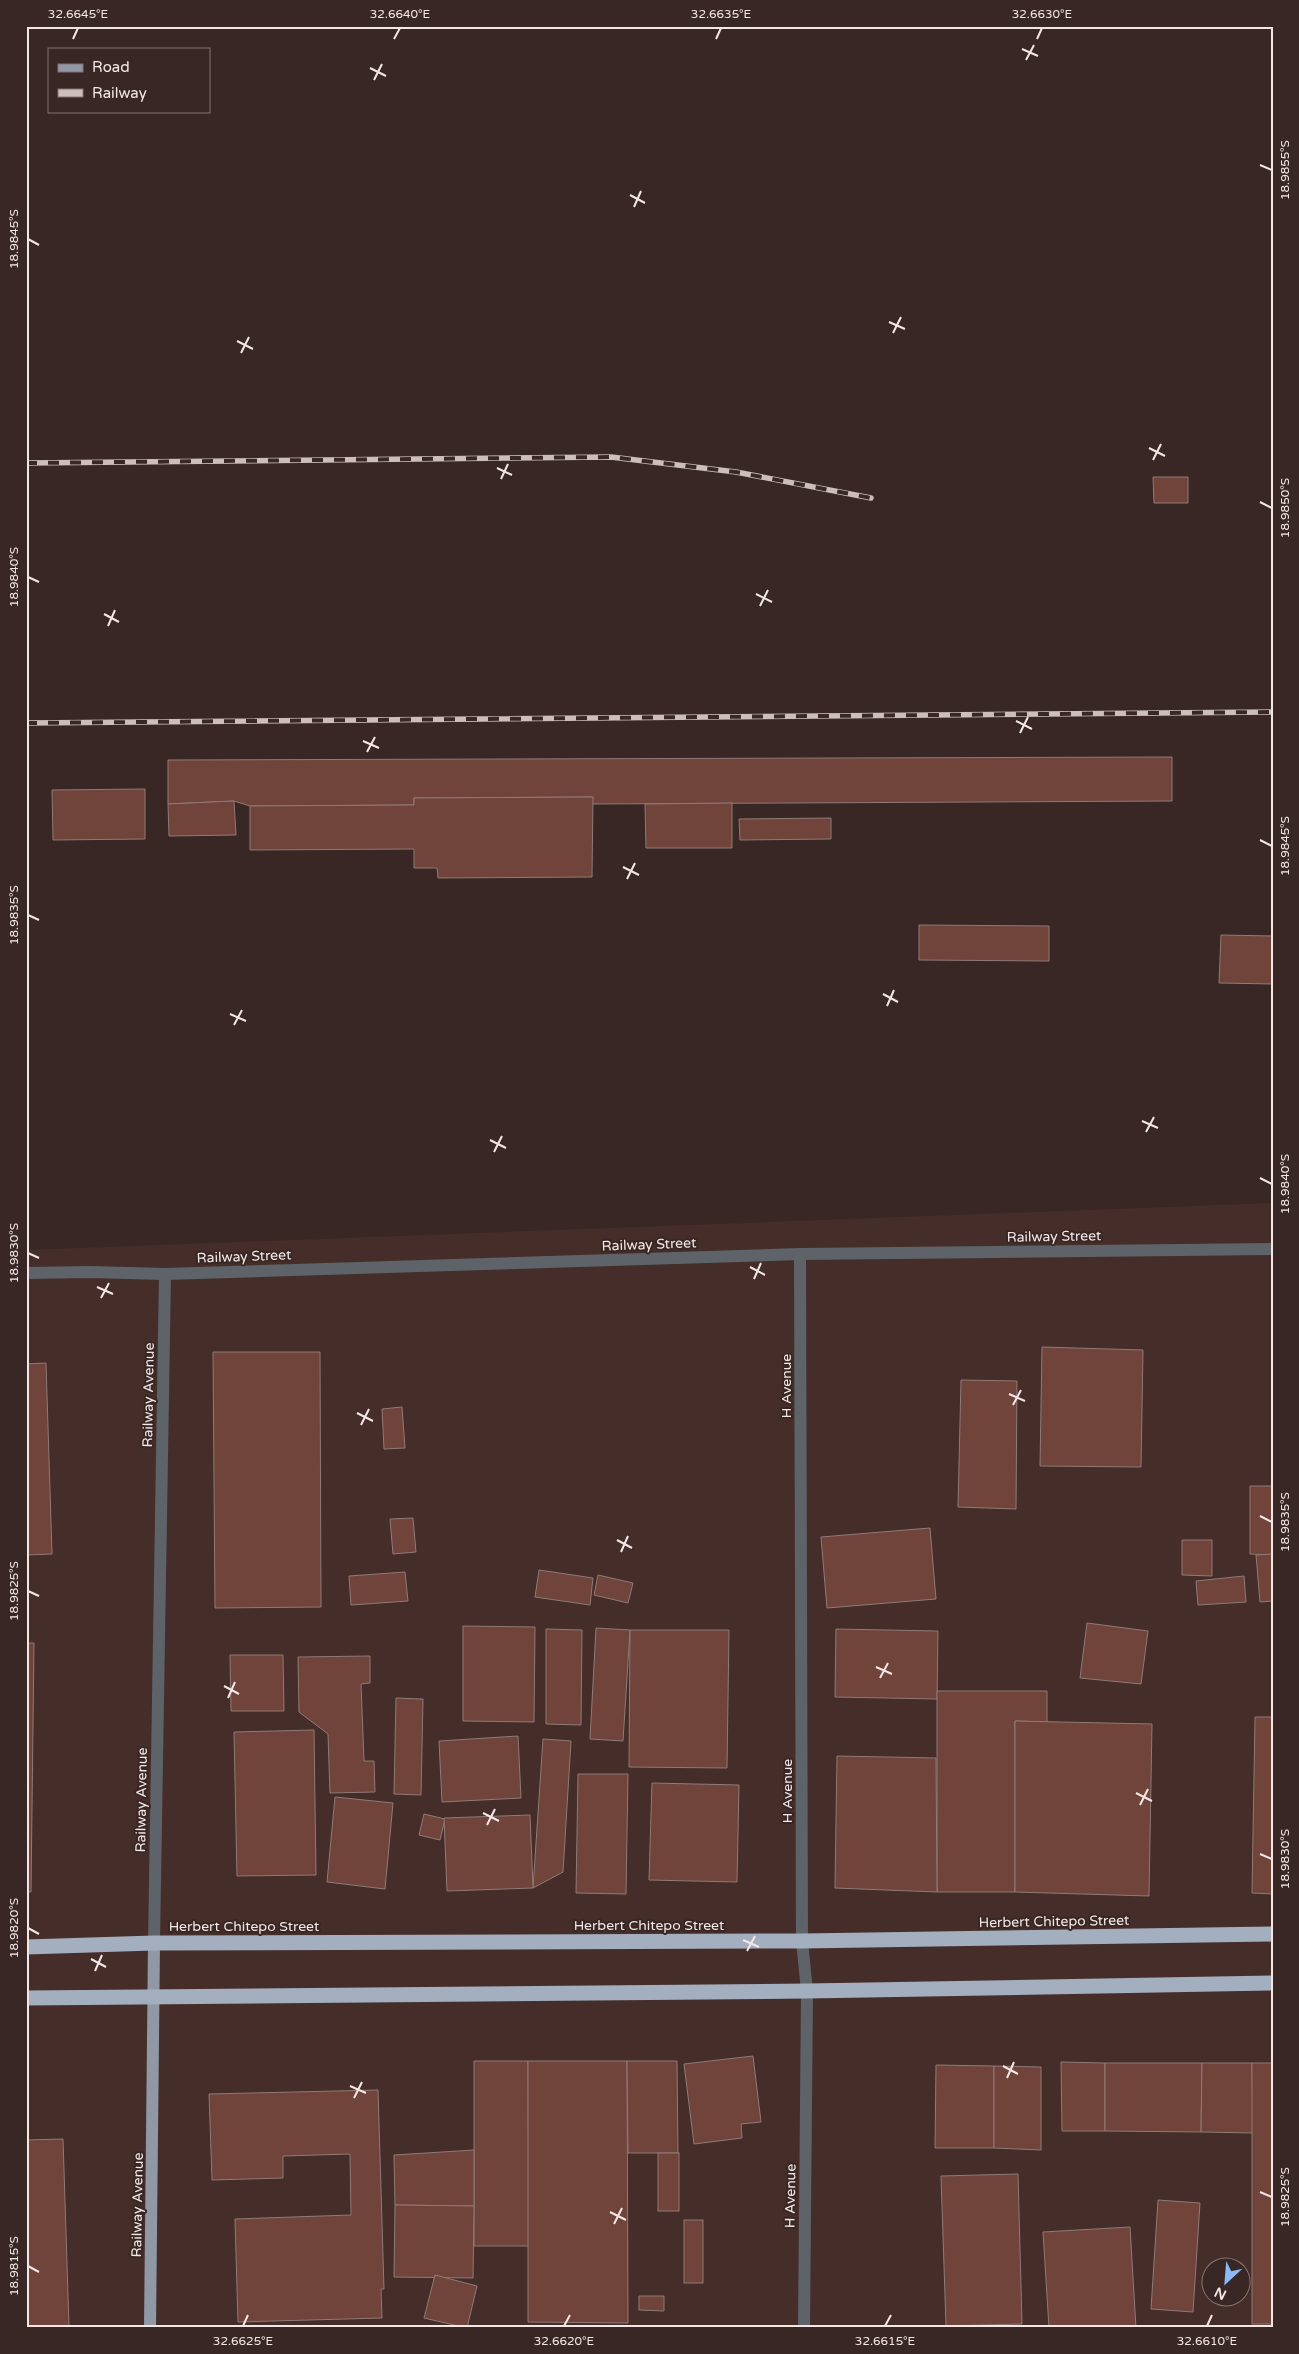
<svg xmlns="http://www.w3.org/2000/svg" width="1299" height="2354" viewBox="0 0 1299 2354" font-family="'Varela Round',sans-serif">
  <style>
    .built { fill: #452d29; fill-rule: evenodd }
    .building { fill: #70433b; stroke: #907b77 }
    .lines { fill: none; stroke-linecap: round; stroke-linejoin: round }
    .minor { stroke: #5e6369; stroke-width: 12 }
    .major { stroke: #9098a6; stroke-width: 12 }
    .highway { stroke: #a3aebe; stroke-width: 15 }
    .rail-casing { stroke: #cbbebc; stroke-width: 5.5 }
    .rail { stroke: #382724; stroke-width: 4; stroke-dasharray: 11; stroke-linecap: butt }
    .ticks { fill: none; stroke: #f3e7e5; stroke-width: 2 }
    .labels { text-anchor: middle; stroke-width: 4; stroke-linejoin: round; paint-order: stroke }
    .street-label { font-size: 14px; fill: #f3e7e5; stroke: #382724 }
    .neatline { fill: none; stroke: #f3e7e5; stroke-width: 2 }
    .ticks-label { font-size: 12px; text-anchor: middle; fill: #f3e7e5 }
  </style>
  <rect width="100%" height="100%" fill="#382724"/>
  <path class="built" d="M1273 1203V2328H26V1250ZM1212 2266H1242V2296H1212Z"/>
  <g class="building">
    <polygon points="1153,477 1188,477 1188,503 1154,503"/>
    <polygon points="1172,757 1172,801 592,804 593,797 414,798 414,805 250,806 234,801 168,804 168,760"/>
    <polygon points="145,789 145,839 53,840 52,790"/>
    <polygon points="593,797 592,877 438,878 437,868 414,868 414,849 250,850 250,806 414,805 414,798"/>
    <polygon points="234,801 236,835 169,836 168,804"/>
    <polygon points="732,803 732,848 646,848 645,804"/>
    <polygon points="831,818 831,839 740,840 739,819"/>
    <polygon points="919,925 1049,926 1049,961 919,960"/>
    <polygon points="1221,935 1273,936 1273,984 1219,983"/>
    <polygon points="1042,1347 1143,1350 1141,1467 1040,1466"/>
    <polygon points="213,1352 320,1352 321,1607 215,1608"/>
    <polygon points="46,1363 52,1554 26,1555 26,1364"/>
    <polygon points="961,1380 1017,1381 1016,1509 958,1507"/>
    <polygon points="402,1407 405,1448 384,1449 382,1409"/>
    <polygon points="1250,1486 1273,1486 1273,1555 1250,1554"/>
    <polygon points="413,1518 416,1552 393,1554 390,1519"/>
    <polygon points="930,1528 936,1599 827,1608 821,1537"/>
    <polygon points="1182,1540 1212,1540 1212,1576 1182,1575"/>
    <polygon points="1273,1554 1273,1601 1260,1602 1256,1555"/>
    <polygon points="539,1570 593,1578 590,1605 535,1597"/>
    <polygon points="405,1572 408,1601 351,1605 349,1576"/>
    <polygon points="598,1575 633,1583 628,1603 594,1595"/>
    <polygon points="1244,1576 1246,1602 1198,1605 1196,1581"/>
    <polygon points="1087,1623 1148,1631 1141,1684 1080,1678"/>
    <polygon points="463,1626 535,1627 534,1722 463,1721"/>
    <polygon points="596,1628 630,1630 623,1741 590,1739"/>
    <polygon points="546,1629 582,1630 581,1725 546,1724"/>
    <polygon points="836,1629 938,1631 937,1699 835,1697"/>
    <polygon points="630,1630 729,1630 727,1768 629,1767"/>
    <polygon points="26,1643 34,1643 31,1892 26,1892"/>
    <polygon points="230,1655 283,1655 284,1711 231,1711"/>
    <polygon points="370,1656 370,1683 361,1684 364,1761 374,1761 375,1792 330,1793 328,1734 299,1712 298,1657"/>
    <polygon points="937,1691 1047,1691 1047,1722 1015,1721 1015,1892 937,1892"/>
    <polygon points="396,1698 423,1699 421,1795 394,1794"/>
    <polygon points="1255,1717 1273,1717 1273,1894 1252,1893"/>
    <polygon points="1015,1721 1152,1724 1149,1896 1015,1892"/>
    <polygon points="314,1730 316,1875 237,1876 234,1732"/>
    <polygon points="518,1736 521,1798 442,1802 439,1741"/>
    <polygon points="543,1739 571,1741 563,1872 533,1888"/>
    <polygon points="837,1756 936,1758 937,1892 835,1888"/>
    <polygon points="578,1774 628,1774 626,1894 576,1893"/>
    <polygon points="652,1783 739,1785 737,1882 649,1880"/>
    <polygon points="335,1797 393,1803 385,1889 327,1882"/>
    <polygon points="424,1814 445,1819 440,1840 419,1835"/>
    <polygon points="530,1815 533,1888 447,1891 444,1818"/>
    <polygon points="753,2056 761,2122 741,2124 742,2138 694,2144 684,2064"/>
    <polygon points="474,2061 528,2061 529,2246 474,2246"/>
    <polygon points="528,2061 627,2061 628,2323 528,2322"/>
    <polygon points="627,2061 677,2061 678,2153 628,2153"/>
    <polygon points="1061,2062 1105,2063 1105,2131 1062,2131"/>
    <polygon points="1105,2063 1202,2063 1201,2132 1105,2131"/>
    <polygon points="1202,2063 1252,2063 1253,2133 1201,2132"/>
    <rect x="1252" y="2063" width="21" height="261"/>
    <polygon points="936,2065 994,2066 994,2148 935,2148"/>
    <polygon points="994,2066 1041,2067 1041,2150 994,2148"/>
    <polygon points="378,2090 384,2289 381,2289 382,2318 238,2322 235,2219 351,2215 350,2154 283,2156 283,2178 212,2180 209,2094"/>
    <polygon points="63,2139 69,2326 26,2327 26,2140"/>
    <polygon points="474,2150 474,2206 395,2205 394,2155"/>
    <rect x="658" y="2153" width="21" height="58"/>
    <polygon points="1018,2174 1022,2324 946,2326 941,2176"/>
    <polygon points="1158,2200 1200,2203 1193,2312 1151,2309"/>
    <polygon points="395,2205 474,2206 473,2278 394,2277"/>
    <rect x="684" y="2220" width="19" height="63"/>
    <polygon points="1130,2227 1136,2328 1049,2328 1043,2232"/>
    <polygon points="435,2275 477,2286 467,2328 424,2318"/>
    <polygon points="639,2296 664,2296 664,2311 639,2310"/>
  </g>
  <g class="lines">
    <g class="minor">
      <polyline points="800,1254 802,1941 807,1991 804,2328"/>
      <polyline points="26,1273 90,1272 165,1274 800,1254 1273,1249"/>
      <polyline points="154,1943 165,1274"/>
    </g>
    <polyline class="major" points="150,2328 154,1943"/>
    <g class="highway">
      <polyline points="26,1947 154,1943 802,1941 1273,1934"/>
      <polyline points="26,1998 807,1991 1273,1983"/>
    </g>
    <defs>
      <g id="rail">
        <polyline points="26,463 611,457 736,472 871,498"/>
        <polyline points="26,723 1273,712"/>
      </g>
    </defs>
    <use href="#rail" class="rail-casing"/>
    <use href="#rail" class="rail"/>
  </g>
  <path class="ticks" d="M73 39 78 28M394 39 400 28M716 39 721 28M1037 39 1042 28M1022 49 1038 56M1026 60 1034 45M370 68 386 76M374 80 382 64M1260 165 1272 170M630 195 645 203M634 207 641 191M28 239 39 245M889 322 905 329M893 333 901 317M237 341 253 349M241 353 249 337M1149 448 1165 456M1153 460 1161 444M497 468 512 475M501 479 508 464M1260 502 1272 508M28 577 39 582M756 594 772 602M760 606 768 590M104 614 119 622M108 626 115 610M1016 721 1032 729M1020 733 1028 717M363 741 379 748M367 752 375 737M1260 840 1272 846M623 867 639 875M627 879 635 863M28 915 39 920M883 994 898 1002M887 1006 894 990M230 1014 246 1021M234 1025 242 1010M1142 1121 1158 1128M1146 1132 1154 1117M490 1140 506 1148M494 1152 502 1136M1260 1178 1272 1184M28 1253 39 1258M750 1267 765 1275M754 1279 761 1263M97 1287 113 1294M101 1298 109 1283M1009 1394 1025 1401M1013 1405 1021 1390M357 1413 373 1421M361 1425 369 1409M1260 1516 1272 1522M617 1540 632 1548M621 1552 628 1536M28 1591 39 1596M876 1667 892 1674M880 1678 888 1663M224 1686 239 1694M228 1698 235 1682M1136 1793 1152 1801M1140 1805 1148 1789M483 1813 499 1821M487 1825 495 1809M1260 1854 1272 1859M28 1928 39 1934M743 1940 759 1947M747 1951 755 1936M91 1959 106 1967M95 1971 102 1955M1003 2066 1018 2074M1007 2078 1014 2062M350 2086 366 2093M354 2098 362 2082M1260 2192 1272 2197M610 2212 626 2220M614 2224 622 2208M28 2266 39 2272M243 2326 248 2315M564 2326 570 2315M885 2326 891 2315M1207 2326 1212 2315"/>
  <g class="labels">
    <g class="street-label">
      <text transform="translate(1054 1236) rotate(-1)" y="5">Railway Street</text>
      <text transform="translate(649 1244) rotate(-2)" y="5">Railway Street</text>
      <text transform="translate(244 1256) rotate(-2)" y="5">Railway Street</text>
      <text transform="translate(786 1386) rotate(-90)" y="5">H Avenue</text>
      <text transform="translate(148 1395) rotate(-89)" y="5">Railway Avenue</text>
      <text transform="translate(787 1791) rotate(-90)" y="5">H Avenue</text>
      <text transform="translate(141 1800) rotate(-89)" y="5">Railway Avenue</text>
      <text transform="translate(1054 1921) rotate(-1)" y="5">Herbert Chitepo Street</text>
      <text x="649" y="1930">Herbert Chitepo Street</text>
      <text x="244" y="1931">Herbert Chitepo Street</text>
      <text transform="translate(790 2196) rotate(-89)" y="5">H Avenue</text>
      <text transform="translate(137 2205) rotate(-89)" y="5">Railway Avenue</text>
    </g>
  </g>
  <rect width="1299" height="2354" fill="none" stroke="#382724" stroke-width="55"/>
  <rect x="48" y="48" width="162" height="65" fill="#382724" stroke="#837471"/>
  <rect x="58" y="64" width="25" height="8" fill="#9098a6" stroke="#837471"/>
  <text x="92" y="72" font-size="15" fill="#f3e7e5">Road</text>
  <rect x="58" y="89" width="25" height="8" fill="#cbbebc" stroke="#837471"/>
  <text x="92" y="98" font-size="15" fill="#f3e7e5">Railway</text>
  <g transform="translate(1226 2282) rotate(206)"><circle r="24" fill="#382724" stroke="#837471"/>
  <path d="M0-4L9 19L0 12L-9 19Z" fill="#8db9fc"/>
  <text y="-8" font-size="14" font-weight="bold" text-anchor="middle" fill="#f3e7e5">N</text>
  </g>
  <rect x="28" y="28" width="1244" height="2298" class="neatline"/>
  <g class="ticks-label">
    <text x="78" y="18">32.6645°E</text>
    <text x="400" y="18">32.6640°E</text>
    <text x="721" y="18">32.6635°E</text>
    <text x="1042" y="18">32.6630°E</text>
    <text transform="translate(1285 170) rotate(-90)" y="4">18.9855°S</text>
    <text transform="translate(14 239) rotate(-90)" y="4">18.9845°S</text>
    <text transform="translate(1285 508) rotate(-90)" y="4">18.9850°S</text>
    <text transform="translate(14 577) rotate(-90)" y="4">18.9840°S</text>
    <text transform="translate(1285 846) rotate(-90)" y="4">18.9845°S</text>
    <text transform="translate(14 915) rotate(-90)" y="4">18.9835°S</text>
    <text transform="translate(1285 1184) rotate(-90)" y="4">18.9840°S</text>
    <text transform="translate(14 1253) rotate(-90)" y="4">18.9830°S</text>
    <text transform="translate(1285 1522) rotate(-90)" y="4">18.9835°S</text>
    <text transform="translate(14 1591) rotate(-90)" y="4">18.9825°S</text>
    <text transform="translate(1285 1859) rotate(-90)" y="4">18.9830°S</text>
    <text transform="translate(14 1928) rotate(-90)" y="4">18.9820°S</text>
    <text transform="translate(1285 2197) rotate(-90)" y="4">18.9825°S</text>
    <text transform="translate(14 2266) rotate(-90)" y="4">18.9815°S</text>
    <text x="243" y="2345">32.6625°E</text>
    <text x="564" y="2345">32.6620°E</text>
    <text x="885" y="2345">32.6615°E</text>
    <text x="1207" y="2345">32.6610°E</text>
  </g>
</svg>
